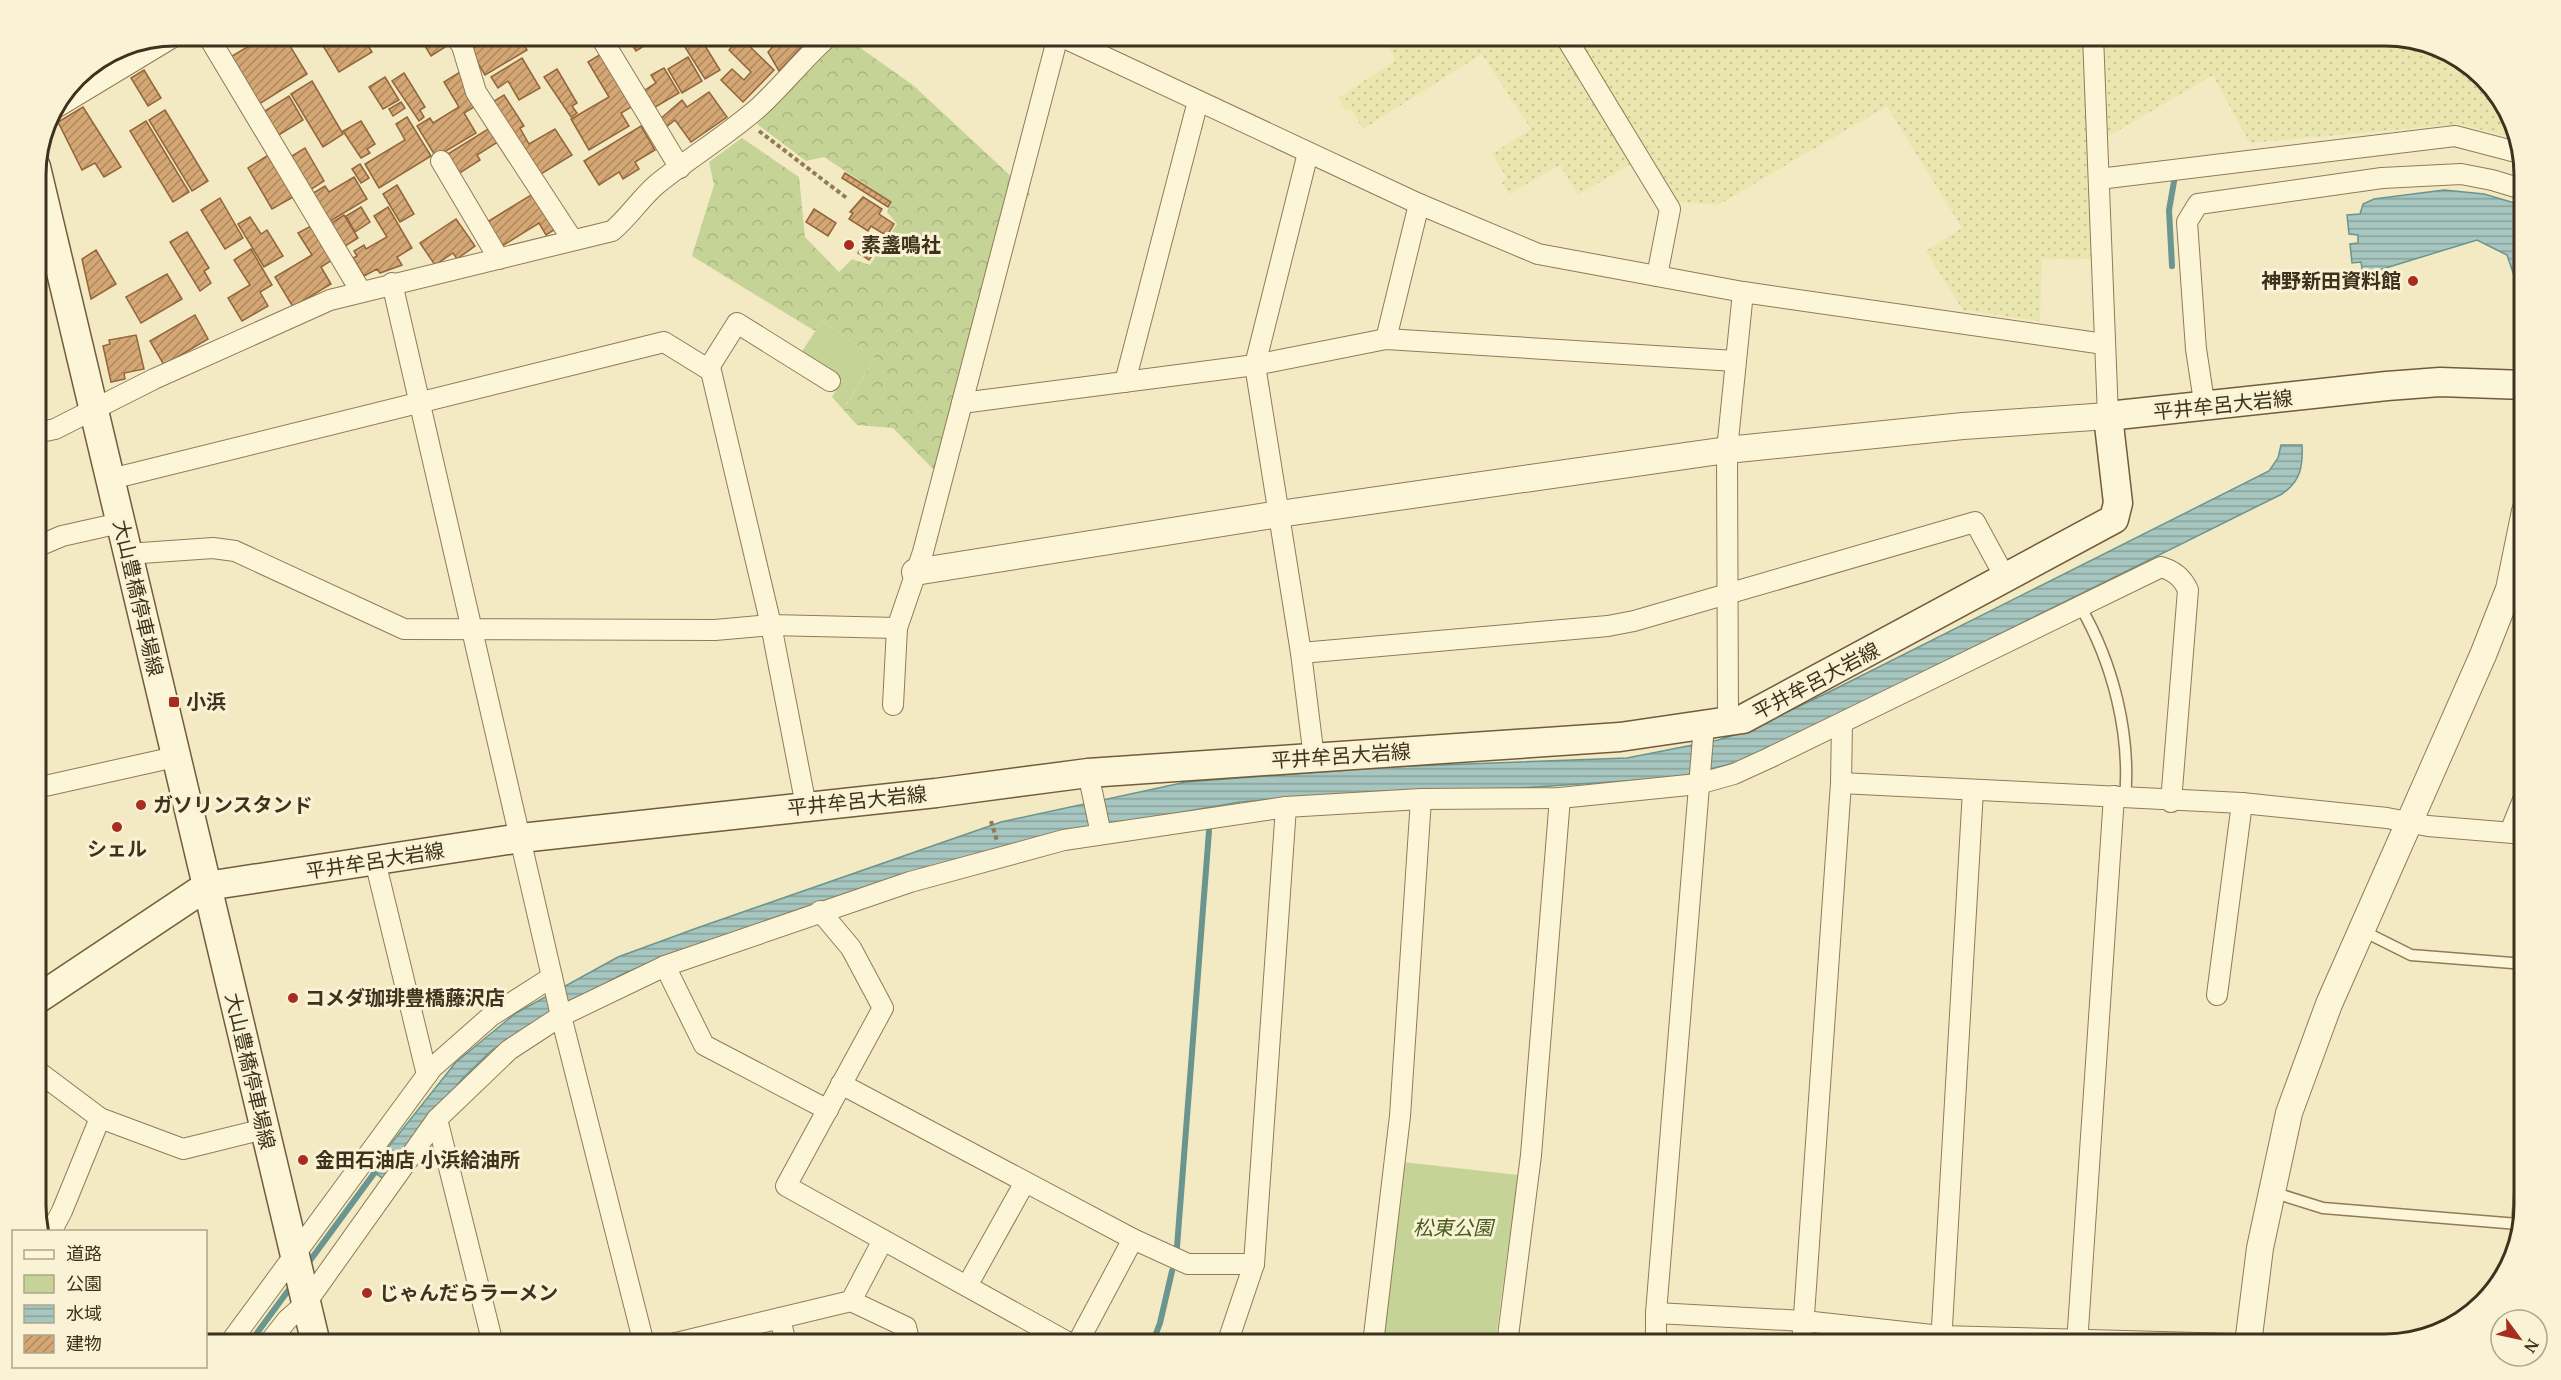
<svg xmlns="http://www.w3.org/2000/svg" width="2561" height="1380" viewBox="0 0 2561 1380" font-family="'Noto Serif','Noto Sans JP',serif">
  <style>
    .farmland { fill: url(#farmland-dots) }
    .green { fill: #c5d396 }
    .forest { fill: url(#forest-crowns) }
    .water { fill: url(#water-rules); stroke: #6b958f; stroke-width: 1.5 }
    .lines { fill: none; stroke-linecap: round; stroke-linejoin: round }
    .stream { stroke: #6b958f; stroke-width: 6 }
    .building { fill: url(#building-hatch); stroke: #92663a; stroke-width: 1.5 }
    .service-casing { stroke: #907b57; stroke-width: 13 }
    .minor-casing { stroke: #907b57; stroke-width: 22 }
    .tertiary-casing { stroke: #907b57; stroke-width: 28 }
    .secondary-casing { stroke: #725c3b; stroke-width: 31 }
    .path { stroke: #907b57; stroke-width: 4; stroke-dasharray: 4.5 3; stroke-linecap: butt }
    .service { stroke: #fcf5d8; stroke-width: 10 }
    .minor { stroke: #fcf5d8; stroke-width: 20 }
    .tertiary { stroke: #fcf5d8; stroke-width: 26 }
    .secondary { stroke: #fcf5d8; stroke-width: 28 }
    .poi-dot { fill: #a62d20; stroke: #f9f2d4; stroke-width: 2 }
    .labels { text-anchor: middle; stroke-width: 6; stroke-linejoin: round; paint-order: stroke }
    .poi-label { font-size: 20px; font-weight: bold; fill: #3e311d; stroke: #f9f2d4; text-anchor: start }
    .street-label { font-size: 20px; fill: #3e311d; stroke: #f9f2d4 }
    .park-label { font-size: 20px; font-style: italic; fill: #485d21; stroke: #f9f2d4 }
    .rim { fill: none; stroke: #3e311d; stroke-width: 3 }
  </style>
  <defs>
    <pattern id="farmland-dots" width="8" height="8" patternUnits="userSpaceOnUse" patternTransform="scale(1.5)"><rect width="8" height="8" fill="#eae6b0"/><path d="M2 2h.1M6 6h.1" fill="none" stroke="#cac697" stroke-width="1.8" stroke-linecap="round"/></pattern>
    <pattern id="forest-crowns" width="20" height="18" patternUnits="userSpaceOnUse" patternTransform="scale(1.5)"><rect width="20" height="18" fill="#c5d396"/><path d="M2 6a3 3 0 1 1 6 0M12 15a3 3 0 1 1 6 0" fill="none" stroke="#aab681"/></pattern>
    <pattern id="water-rules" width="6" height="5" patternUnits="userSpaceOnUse" patternTransform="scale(1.5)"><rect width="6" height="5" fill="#a6c6bf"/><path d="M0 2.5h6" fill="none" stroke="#89a19b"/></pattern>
    <pattern id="building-hatch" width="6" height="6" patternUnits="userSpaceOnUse" patternTransform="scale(1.5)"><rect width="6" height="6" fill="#d5a775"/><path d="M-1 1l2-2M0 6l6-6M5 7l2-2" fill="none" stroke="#ae895f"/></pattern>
  </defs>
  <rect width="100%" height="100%" fill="#f3eac3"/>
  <polygon class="farmland" points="1382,36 2386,36 2448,51 2502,98 2515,138 2458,124 2250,143 2213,75 2088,148 2092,259 2042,259 2040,321 1963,310 1926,251 1962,228 1887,106 1718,205 1673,201 1646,155 1578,195 1560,165 1509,194 1502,183 1507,178 1492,154 1531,129 1482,54 1363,129 1351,109 1346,110 1338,98 1396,60"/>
  <g class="green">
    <polygon points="822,321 875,358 845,406 832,397 842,381 801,353"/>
    <polygon points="1403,1162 1518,1175 1495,1344 1382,1344"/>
  </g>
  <polygon class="forest" points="848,39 914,86 1030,194 1023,204 945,460 933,469 893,428 857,425 832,397 846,405 875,358 822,321 815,331 692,256 714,185 709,162 742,138 799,177 805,237 839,272 852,259 870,265 897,224 887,212 892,202 824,157 806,161 757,124 833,47"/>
  <g class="water">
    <polygon points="2444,190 2484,194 2525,206 2525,300 2522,299 2507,255 2477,240 2363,275 2361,262 2352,263 2350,244 2358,243 2358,235 2349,234 2347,215 2360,214 2363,204 2374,199"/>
    <path d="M2281 445H2302C2303 466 2301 481 2282 494L1746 760 1686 775 1656 779 1519 788 1386 791 1240 802 1048 836 885 885 673 953 621 975 535 1022 491 1051 462 1079 384 1179 370 1170 456 1062 516 1013 618 957 697 928 1001 822 1186 782 1387 767 1627 758 1718 740 1747 731 1829 692 2269 471 2278 458Z"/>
  </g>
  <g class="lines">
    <g class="stream">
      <polyline points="2172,266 2169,210 2175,176 2178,176"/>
      <polyline points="1177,1247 1209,831"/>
      <polyline points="306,1266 378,1168"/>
      <polyline points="249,1344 293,1284"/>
      <polyline points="1152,1344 1160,1323 1172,1271"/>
    </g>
  </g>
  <g class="building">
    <polygon points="266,36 284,36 307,74 256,106 227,59"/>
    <polygon points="317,36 362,36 372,52 339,72"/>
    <polygon points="419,36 446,36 450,44 431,56"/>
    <polygon points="492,36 519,36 527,50 485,75 470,50"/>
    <polygon points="626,36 660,36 636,51"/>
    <polygon points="678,36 699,36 720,70 705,79"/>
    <polygon points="812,36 779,71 768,52 777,42 771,37"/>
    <polygon points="741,38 774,70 743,102 721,80 732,69 744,80 751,72 729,50"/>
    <polygon points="601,54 633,106 621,113 629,126 589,150 571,119 609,97 588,62"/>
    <polygon points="688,57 702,81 682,93 668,69"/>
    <polygon points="522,58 540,88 519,100 508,81 498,88 491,77"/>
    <polygon points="664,68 679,93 652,109 642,92 656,83 651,75"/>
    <polygon points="557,69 577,103 572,106 577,113 571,117 544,77"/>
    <polygon points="144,70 161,98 148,106 131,78"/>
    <polygon points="460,72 479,104 464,113 476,133 436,157 417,126 430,118 433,123 459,107 444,82"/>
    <polygon points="404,73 425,107 420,110 424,117 419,121 392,81"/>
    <polygon points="385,77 399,100 383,109 369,87"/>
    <polygon points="312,81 343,134 323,147 291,94"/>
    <polygon points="709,92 727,117 691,142 675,120 665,128 659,120 682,100 687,107"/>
    <polygon points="504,95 524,126 520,128 529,144 555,129 572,155 536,177 491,103"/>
    <polygon points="289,96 303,120 274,138 260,114"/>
    <polygon points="401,102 405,108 393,116 389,109"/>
    <polygon points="83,107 121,167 104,177 95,163 82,170 58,122"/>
    <polygon points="165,110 208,181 192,191 149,120"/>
    <polygon points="407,117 431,156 379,188 365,164 405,140 396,124"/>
    <polygon points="146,121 189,192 173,202 130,131"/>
    <polygon points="361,121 375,144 367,149 370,153 361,158 343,131"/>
    <polygon points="493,126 501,140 477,155 480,160 455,176 443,157"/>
    <polygon points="641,126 655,150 635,162 639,169 623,179 619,172 599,185 584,161"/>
    <polygon points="305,148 324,181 307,192 287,159"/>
    <polygon points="270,154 295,196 272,209 248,168"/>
    <polygon points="360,164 369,178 361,183 352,169"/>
    <polygon points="845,173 891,202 888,207 842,178"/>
    <polygon points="354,177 367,199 327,223 310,195 325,186 329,192"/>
    <polygon points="397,185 414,214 400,222 383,194"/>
    <polygon points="536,192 557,228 546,235 539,223 499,248 484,224"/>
    <polygon points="863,197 882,209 879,214 894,224 887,236 871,226 868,231 849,219 853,213 850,212"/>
    <polygon points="220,198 243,238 225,249 201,210"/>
    <polygon points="361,207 370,222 355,232 346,216"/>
    <polygon points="388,207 412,248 397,257 402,265 380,273 377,269 364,276 353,258 357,256 354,251 364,245 366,249 387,237 374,216"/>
    <polygon points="814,209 836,223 828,236 806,222"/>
    <polygon points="344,215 358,238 342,248 328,225"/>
    <polygon points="250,217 261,234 267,230 283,256 264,267 238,224"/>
    <polygon points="456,219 475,246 457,259 453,253 435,265 420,243"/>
    <polygon points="311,226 332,260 321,267 331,284 293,307 275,277 312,255 298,233"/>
    <polygon points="187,232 209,268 204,271 211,283 200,291 170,242"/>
    <polygon points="868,237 880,244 869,260 858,253"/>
    <polygon points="251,249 272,285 260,292 268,306 242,321 228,298 250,285 234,260"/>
    <polygon points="96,250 116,284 91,299 82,259"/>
    <polygon points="167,274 182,299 141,323 126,297"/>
    <polygon points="195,315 208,339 164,365 150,341"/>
    <polygon points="136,335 144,369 124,373 125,379 111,382 103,346 110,344 109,340"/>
  </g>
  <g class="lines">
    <defs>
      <g id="service">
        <path d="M2080 606C2113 663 2131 734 2125 799"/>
        <polyline points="2363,931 2411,955 2525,964"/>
        <polyline points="2272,1192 2323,1208 2518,1224"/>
        <polyline points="2516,1242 2525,1112"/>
      </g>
      <g id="minor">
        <polyline points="208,36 360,290"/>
        <polyline points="455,36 462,46 476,92 572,239"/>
        <polyline points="600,36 680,168"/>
        <polyline points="1060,36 1419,204 1538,254 1743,292 2104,344"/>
        <polyline points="1565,36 1670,209 1657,276"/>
        <polyline points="2093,36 2108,416"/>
        <polyline points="54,109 175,36"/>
        <polyline points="1308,153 1255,365 1301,653 1608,626 1634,621 1975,522 2006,579"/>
        <polyline points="441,161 499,259"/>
        <polyline points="2099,179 2455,136 2520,153"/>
        <polyline points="392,283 561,1016 644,1344"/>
        <polyline points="1386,339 1419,204"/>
        <polyline points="708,369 737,323 830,381"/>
        <polyline points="1125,382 1198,101"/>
        <polyline points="962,403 1255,365 1386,339 1735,361"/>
        <polyline points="2205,408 2196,349 2187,222 2198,204 2382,178 2461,174 2492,180 2525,190"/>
        <path d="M36 433 55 429 154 379 330 300 612 231C628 218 640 199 656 185 689 158 726 136 758 108 783 85 804 58 829 36"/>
        <polyline points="111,479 664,342 711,371 771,625 806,806"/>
        <polyline points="36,547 62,536 120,523"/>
        <polyline points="127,554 213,548 235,551 404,629 715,630 771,625 897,628"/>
        <polyline points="1301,653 1314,758"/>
        <polyline points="893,705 897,628 923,552 1058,36"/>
        <polyline points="1728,721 1727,450 1743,292"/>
        <polyline points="1088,773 1101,834"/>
        <polyline points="1841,783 2242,803 2387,818 2428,826 2525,834"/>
        <polyline points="36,788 175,757"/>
        <polyline points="2510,832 2525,795"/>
        <polyline points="375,861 427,1075"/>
        <polyline points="820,911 851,948 883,1008 786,1186 1071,1344"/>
        <polyline points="665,966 704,1045 828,1110"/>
        <polyline points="2217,995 2242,803"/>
        <polyline points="36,1070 100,1118 183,1149 264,1129"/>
        <polyline points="841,1084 1133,1239 1188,1264 1254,1264"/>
        <polyline points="437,1119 493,1344"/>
        <polyline points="51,1232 62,1211 100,1118"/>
        <polyline points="967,1286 1025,1182"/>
        <polyline points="851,1301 883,1240"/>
        <polyline points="1656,1313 1804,1321 1941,1336 2235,1344"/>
        <polyline points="780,1318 786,1344"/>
        <polyline points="229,1344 432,1068 491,1016 552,977"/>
        <path d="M268 1344 287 1320 306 1303 437 1119 509 1050 561 1016 665 966 910 882 1064 840 1286 807 1421 799 1560 798 1698 784 1734 774 1769 758 2161 567C2174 571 2182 577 2188 590L2171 802"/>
        <polyline points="672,1344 851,1301 906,1327 910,1344"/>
        <polyline points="1077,1344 1133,1239"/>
        <polyline points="1227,1344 1254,1264 1286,807"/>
        <polyline points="1373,1344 1400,1116 1421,799"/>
        <polyline points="1507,1344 1531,1155 1560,798"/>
        <polyline points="1656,1344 1656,1313 1704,725"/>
        <polyline points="1802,1344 1841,783 1842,723"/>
        <polyline points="1941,1344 1973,790"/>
        <polyline points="2077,1344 2114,796"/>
      </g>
      <g id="tertiary">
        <polyline points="915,572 1279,514 1727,450 1963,426 2108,416"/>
        <polyline points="2248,1344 2260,1248 2289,1113 2329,1004 2483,655 2509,589 2525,511"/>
      </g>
      <g id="secondary">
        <polyline points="36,167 316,1344"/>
        <polyline points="36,1000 207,886 521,838 936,793 1088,773 1620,737 1743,719 2114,519 2118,503 2108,416 2387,386 2440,382 2525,385"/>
      </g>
    </defs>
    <use href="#service" class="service-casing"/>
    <use href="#minor" class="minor-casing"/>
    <use href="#tertiary" class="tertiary-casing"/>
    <use href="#secondary" class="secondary-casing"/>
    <g class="path">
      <polyline points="759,131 848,199"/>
      <polyline points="991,821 997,841"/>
    </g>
    <use href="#service" class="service"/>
    <use href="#minor" class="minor"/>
    <use href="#tertiary" class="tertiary"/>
    <use href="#secondary" class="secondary"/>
  </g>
  <g class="poi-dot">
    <circle cx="849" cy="245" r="6"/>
    <circle cx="2413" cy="281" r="6"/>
    <rect x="168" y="696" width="12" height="12" rx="3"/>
    <circle cx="141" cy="805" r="6"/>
    <circle cx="117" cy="827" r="6"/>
    <circle cx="293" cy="998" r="6"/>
    <circle cx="303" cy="1160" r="6"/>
    <circle cx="367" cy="1293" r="6"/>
  </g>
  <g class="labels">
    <g class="poi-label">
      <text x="861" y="252">素盞鳴社</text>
      <text x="2401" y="288" text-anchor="end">神野新田資料館</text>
      <text x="186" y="709">小浜</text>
      <text x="153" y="812">ガソリンスタンド</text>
      <text x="117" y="856" text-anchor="middle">シェル</text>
      <text x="305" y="1005">コメダ珈琲豊橋藤沢店</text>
      <text x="315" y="1167">金田石油店 小浜給油所</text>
      <text x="379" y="1300">じゃんだらラーメン</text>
    </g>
    <g class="street-label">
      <text transform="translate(2223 405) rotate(-6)" y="7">平井牟呂大岩線</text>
      <text transform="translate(138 598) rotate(77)" y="7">大山豊橋停車場線</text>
      <text transform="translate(1816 681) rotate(-28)" y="7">平井牟呂大岩線</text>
      <text transform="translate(1341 756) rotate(-4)" y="7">平井牟呂大岩線</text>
      <text transform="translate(857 801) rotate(-6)" y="7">平井牟呂大岩線</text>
      <text transform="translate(375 861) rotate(-9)" y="7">平井牟呂大岩線</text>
      <text transform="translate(250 1071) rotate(77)" y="7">大山豊橋停車場線</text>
    </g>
    <g class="park-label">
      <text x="1453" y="1235">松東公園</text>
    </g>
  </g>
  <path d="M0 0H2561V1380H0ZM175 46H2385A129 129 0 0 1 2514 175V1205A129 129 0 0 1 2385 1334H175A129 129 0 0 1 46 1205V175A129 129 0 0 1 175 46Z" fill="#f9f2d4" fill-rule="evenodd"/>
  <path class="rim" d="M175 46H2385A129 129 0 0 1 2514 175V1205A129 129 0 0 1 2385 1334H175A129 129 0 0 1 46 1205V175A129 129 0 0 1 175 46Z"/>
  <rect x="12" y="1230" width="195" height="138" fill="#f9f2d4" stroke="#aea58b" stroke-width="1.5"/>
  <rect x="24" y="1250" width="30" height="9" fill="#fcf5d8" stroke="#aea58b" stroke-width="1.5"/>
  <text x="66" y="1260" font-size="18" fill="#3e311d">道路</text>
  <rect x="24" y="1275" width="30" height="18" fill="#c5d396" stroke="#aea58b" stroke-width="1.5"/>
  <text x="66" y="1290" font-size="18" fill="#3e311d">公園</text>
  <rect x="24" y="1305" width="30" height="18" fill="url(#water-rules)" stroke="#aea58b" stroke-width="1.5"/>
  <text x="66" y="1320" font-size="18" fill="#3e311d">水域</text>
  <rect x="24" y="1335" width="30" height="18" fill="url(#building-hatch)" stroke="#aea58b" stroke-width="1.5"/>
  <text x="66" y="1350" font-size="18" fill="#3e311d">建物</text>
  <g transform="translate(2519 1338) rotate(123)"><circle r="28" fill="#f9f2d4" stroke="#aea58b" stroke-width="1.5"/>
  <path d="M0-4.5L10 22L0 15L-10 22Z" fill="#a62d20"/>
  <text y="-9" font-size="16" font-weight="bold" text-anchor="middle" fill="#3e311d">N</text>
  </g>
</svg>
